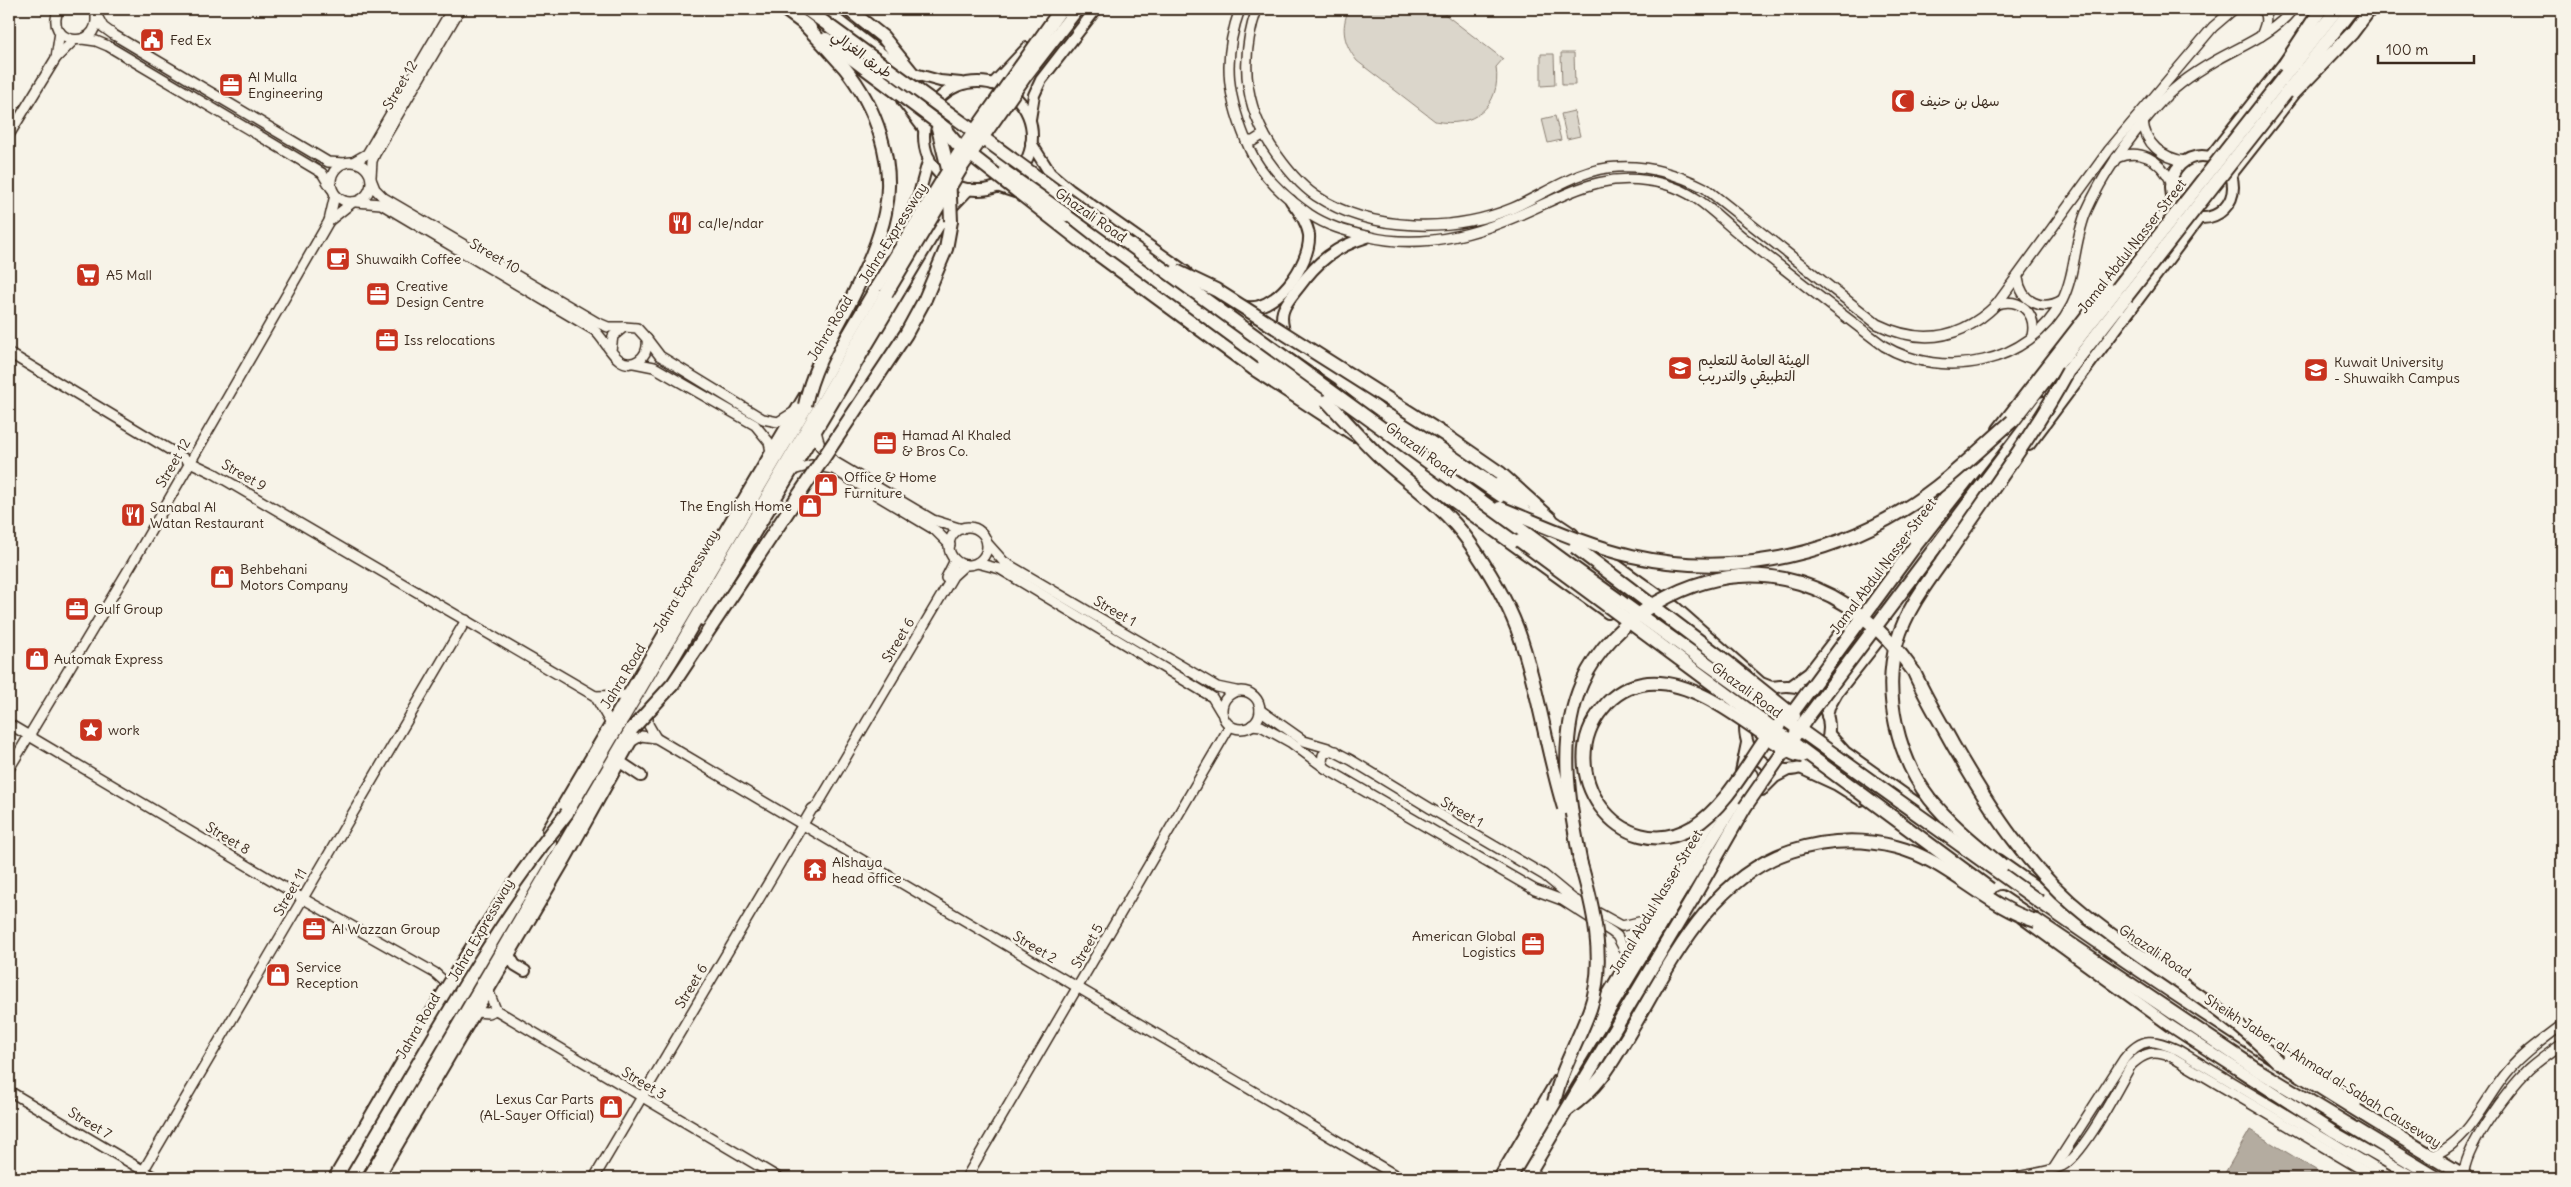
<svg xmlns="http://www.w3.org/2000/svg" width="2571" height="1187" viewBox="0 0 2571 1187" font-family="Delius,'Playpen Sans Arabic',sans-serif">
  <style>
    .garden { fill: #dbd6cb; stroke: #8b8074 }
    .water { fill: #b4aca0; stroke: #84786c }
    .lines { fill: none; stroke-linecap: round; stroke-linejoin: round }
    .minor-casing { stroke: #3b2a1e; stroke-width: 12 }
    .major-casing { stroke: #3b2a1e; stroke-width: 14 }
    .highway-casing { stroke: #3b2a1e; stroke-width: 16 }
    .minor { stroke: #f7f3e8; stroke-width: 9 }
    .major { stroke: #f7f3e8; stroke-width: 10 }
    .highway { stroke: #f7f3e8; stroke-width: 12 }
    .highway-bridge-casing { stroke: #3b2a1e; stroke-width: 16; stroke-linecap: butt }
    .highway-bridge { stroke: #f7f3e8; stroke-width: 12 }
    .labels { text-anchor: middle; stroke-width: 5; stroke-linejoin: round; paint-order: stroke }
    .poi-label { font-size: 14px; fill: #3b2a1e; stroke: #f7f3e8; text-anchor: start }
    .street-label { font-size: 14px; fill: #3b2a1e; stroke: #f7f3e8 }
  </style>
  <rect width="100%" height="100%" fill="#f7f3e8"/>
  <filter id="ink" filterUnits="userSpaceOnUse"><feTurbulence type="fractalNoise" baseFrequency=".02" numOctaves="2"/><feDisplacementMap in="SourceGraphic" scale="10" xChannelSelector="R" yChannelSelector="G"/><feConvolveMatrix kernelMatrix="1 2 1 2 8 2 1 2 1" color-interpolation-filters="sRGB"/></filter>
  <g filter="url(#ink)">
    <g class="garden">
      <path d="M1349 9H1438L1503 59 1496 67C1502 107 1472 129 1435 121L1357 61C1344 44 1340 29 1349 9Z"/>
      <polygon points="1561,53 1574,53 1575,85 1562,85"/>
      <polygon points="1541,54 1554,54 1555,85 1541,86"/>
      <polygon points="1574,111 1580,136 1567,139 1561,114"/>
      <polygon points="1555,116 1561,140 1548,143 1542,119"/>
    </g>
    <polygon class="water" points="2250,1130 2329,1178 2222,1178"/>
    <g class="lines">
      <defs>
        <g id="minor">
          <path d="M59 9C42 43 99 53 96 16"/>
          <path d="M1240 9C1221 61 1228 100 1250 150 1262 177 1285 197 1309 214 1327 226 1345 231 1366 236 1413 248 1460 239 1505 221 1562 199 1599 167 1664 184 1699 193 1717 217 1744 238 1791 274 1837 311 1884 346 1943 381 2030 364 2062 301 2076 273 2074 239 2087 210 2104 172 2129 138 2156 107 2172 88 2194 73 2215 61 2243 45 2273 34 2293 9"/>
          <path d="M1257 9C1240 57 1243 102 1271 146 1283 164 1298 184 1316 196 1371 232 1453 233 1513 208 1547 193 1580 168 1618 167 1649 165 1677 174 1705 188L1877 324C1922 346 1962 339 1997 304L2109 150 2213 27 2234 9"/>
          <polyline points="2278,9 2292,10"/>
          <polyline points="96,14 103,27 114,35 328,162 345,163"/>
          <path d="M2261 36C2265 26 2269 18 2262 9"/>
          <polyline points="82,39 96,41 108,46 322,173 331,188"/>
          <polyline points="56,58 60,32"/>
          <path d="M2143 121C2145 144 2162 158 2185 161"/>
          <polyline points="9,135 56,58 74,40"/>
          <polyline points="1246,141 1253,141 1264,134"/>
          <path d="M2116 158C2140 148 2159 159 2171 181"/>
          <circle cx="351" cy="182" r="20"/>
          <polyline points="353,162 367,154 452,9"/>
          <polyline points="371,177 372,161 375,154 460,9"/>
          <polyline points="371,179 375,189 384,198 596,322 608,327 624,327"/>
          <path d="M356 202 381 204 594 330C607 340 617 374 639 360 646 355 648 348 647 339L637 328 624 327 613 336 611 350"/>
          <polyline points="329,221 353,202"/>
          <path d="M2018 278C2021 302 2042 312 2062 300"/>
          <path d="M1997 304C2020 297 2037 313 2032 336"/>
          <polyline points="647,339 660,356 763,419 778,422 794,412"/>
          <polyline points="9,353 190,462 215,474 595,696 611,724"/>
          <polyline points="634,363 654,367 755,425 769,442 771,452"/>
          <polyline points="816,431 820,446 835,462 933,520 962,529"/>
          <polyline points="793,470 811,465 833,469 935,530 950,545"/>
          <circle cx="968" cy="546" r="19"/>
          <polyline points="987,543 1004,562 1217,687 1236,691"/>
          <polyline points="977,563 1000,569 1212,697 1221,712"/>
          <polyline points="946,578 955,560"/>
          <circle cx="1241" cy="710" r="19"/>
          <polyline points="595,696 627,695"/>
          <polyline points="1260,710 1304,741 1328,748 1351,760 1438,813 1544,875 1573,899 1622,926 1652,919"/>
          <polyline points="648,711 648,724 656,738"/>
          <polyline points="9,724 302,898 435,973 452,988"/>
          <polyline points="1252,725 1261,726 1290,742 1325,768 1535,890 1562,900 1612,932 1617,936 1629,958"/>
          <polyline points="631,742 641,736 656,738 1400,1178"/>
          <polyline points="1325,768 1322,762 1323,755 1329,751 1336,751"/>
          <polyline points="9,769 133,562 329,221 335,195"/>
          <polyline points="488,990 496,1010 779,1178"/>
          <polyline points="476,1012 488,1013 496,1010"/>
          <polyline points="9,1091 156,1178"/>
          <path d="M2436 1154C2471 1139 2485 1097 2509 1070 2524 1052 2544 1039 2562 1025"/>
          <path d="M2054 1168 2124 1059C2142 1036 2154 1039 2178 1050L2392 1178"/>
          <path d="M2464 1171C2469 1142 2507 1091 2528 1070 2539 1060 2551 1052 2562 1044"/>
          <polyline points="139,1178 466,620"/>
          <polyline points="594,1178 812,809 817,806 953,576 965,565"/>
          <polyline points="966,1178 1230,726"/>
          <path d="M2013 1178C2028 1174 2047 1173 2062 1166 2084 1155 2117 1089 2131 1065 2145 1052 2154 1050 2172 1057L2376 1178"/>
        </g>
        <g id="major">
          <polyline points="823,9 904,71 940,81 961,83"/>
          <polyline points="2329,50 2361,9"/>
          <circle cx="978" cy="136" r="54"/>
          <polyline points="993,84 1027,48"/>
          <polyline points="902,100 924,129"/>
          <polyline points="1030,119 1034,95 1041,80 1096,9"/>
          <polyline points="1031,143 1050,173 1070,190 1186,272"/>
          <circle cx="2202" cy="187" r="31"/>
          <polyline points="2210,157 2287,59"/>
          <polyline points="2231,175 2300,87"/>
          <polyline points="997,186 1015,192"/>
          <polyline points="1082,235 1316,403"/>
          <polyline points="897,244 918,198 929,158"/>
          <path d="M1242 306C1274 316 1311 264 1309 235 1307 222 1299 211 1291 201"/>
          <polyline points="1257,323 1348,385"/>
          <path d="M1286 336C1277 313 1284 306 1298 288 1318 261 1335 247 1367 237"/>
          <polyline points="1389,412 1526,502"/>
          <polyline points="1998,429 2164,215 2173,199"/>
          <polyline points="1372,443 1608,613"/>
          <polyline points="2029,445 2199,218"/>
          <polyline points="1546,516 1573,534"/>
          <polyline points="1591,547 1675,607 1761,683 1771,687 1781,686"/>
          <polyline points="703,620 947,212 969,189"/>
          <circle cx="1787" cy="728" r="42"/>
          <polyline points="1791,686 1809,673 1970,464"/>
          <polyline points="1827,716 1829,707 1837,693 1912,598"/>
          <polyline points="1829,734 1845,752 1949,826"/>
          <polyline points="620,762 641,776"/>
          <polyline points="1800,768 1837,785 1861,800"/>
          <polyline points="1741,772 1747,743"/>
          <polyline points="1762,790 1775,777 1788,770"/>
          <polyline points="548,830 805,395"/>
          <polyline points="1998,860 2082,919"/>
          <polyline points="2022,918 2172,1027 2334,1132 2415,1178"/>
          <polyline points="509,955 515,965 525,971"/>
          <polyline points="1587,1029 1716,812"/>
          <polyline points="2258,1037 2356,1103"/>
          <polyline points="344,1178 485,937"/>
          <polyline points="378,1178 565,860 633,738"/>
          <polyline points="1499,1178 1557,1080"/>
          <polyline points="1518,1178 1561,1109"/>
        </g>
        <g id="highway">
          <polyline points="848,9 883,37 913,74"/>
          <polyline points="1066,215 1520,541"/>
          <polyline points="925,299 946,249 951,221"/>
          <polyline points="1254,369 1355,435"/>
          <polyline points="2062,379 2126,297"/>
          <polyline points="1342,381 1397,425 1537,520"/>
          <polyline points="1500,473 1551,519"/>
          <polyline points="1915,546 2117,289"/>
          <polyline points="1928,557 2044,403"/>
          <polyline points="562,821 878,285"/>
          <polyline points="2001,897 2258,1070 2437,1178"/>
          <polyline points="1693,898 1745,807"/>
          <path d="M2040 902C2179 999 2322 1091 2468 1178"/>
          <polyline points="352,1178 550,843"/>
          <polyline points="369,1178 886,294"/>
          <polyline points="1507,1178 1751,775"/>
        </g>
      </defs>
      <use href="#minor" class="minor-casing"/>
      <use href="#major" class="major-casing"/>
      <use href="#highway" class="highway-casing"/>
      <use href="#minor" class="minor"/>
      <use href="#major" class="major"/>
      <use href="#highway" class="highway"/>
      <defs>
        <g id="highway-bridge">
          <polyline points="784,9 810,28"/>
          <polyline points="806,9 1571,566 2040,902"/>
          <path d="M803 23C817 37 831 52 844 67 876 106 896 163 885 213 879 243 865 271 852 298 834 333 813 366 805 405"/>
          <polyline points="826,39 946,129"/>
          <polyline points="2284,65 2321,9"/>
          <polyline points="2295,92 2352,33 2370,9"/>
          <polyline points="941,125 957,144 1091,249 1254,369"/>
          <polyline points="938,128 949,173 951,221"/>
          <polyline points="1005,172 1066,215"/>
          <polyline points="1176,271 1216,290 1445,435 1500,473"/>
          <polyline points="878,285 958,155 1061,9"/>
          <polyline points="2117,289 2337,9"/>
          <polyline points="886,294 963,165 1026,75 1077,9"/>
          <polyline points="2126,297 2352,9"/>
          <path d="M1327 401C1345 420 1363 441 1382 459 1411 485 1444 507 1467 539 1486 566 1505 597 1517 628 1538 686 1546 749 1564 808"/>
          <path d="M1500 508C1543 525 1587 546 1632 556 1724 577 1823 559 1903 510 1943 486 1977 452 2012 421"/>
          <polyline points="1520,541 1990,889"/>
          <polyline points="1575,547 1727,662 1794,716"/>
          <polyline points="1788,719 1915,546"/>
          <path d="M1779 725C1774 728 1771 733 1767 737 1746 767 1725 807 1693 827 1620 870 1550 770 1603 708 1614 694 1630 685 1648 683 1690 679 1736 715 1769 738 1779 744 1791 755 1802 756"/>
          <polyline points="632,729 673,684 906,334 925,299"/>
          <polyline points="1745,807 1807,718 1928,557"/>
          <path d="M1581 865C1570 805 1556 742 1582 683 1597 649 1626 620 1658 602 1757 546 1852 584 1914 672 1925 697 1940 721 1953 745 1990 809 2029 871 2088 917 2150 967 2222 1004 2278 1062"/>
          <path d="M2002 866C1977 845 1951 825 1930 799 1898 758 1882 693 1897 642 1907 606 1933 575 1954 545 1993 488 2035 432 2068 371"/>
          <path d="M1554 1102C1562 1067 1578 1042 1590 1009 1607 962 1593 904 1579 858"/>
          <path d="M1568 1109C1602 1084 1612 1062 1633 1027 1673 959 1711 878 1791 851 1825 840 1861 838 1896 847 1948 860 1985 906 2036 921"/>
          <path d="M335 1178C409 1054 477 925 567 813"/>
          <polyline points="1526,1178 1693,898"/>
        </g>
      </defs>
      <use href="#highway-bridge" class="highway-bridge-casing"/>
      <use href="#highway-bridge" class="highway-bridge"/>
    </g>
  </g>
  <defs>
    <symbol id="civic-square" viewBox="-11 -11 22 22"><rect x="-9" y="-9" width="18" height="18" rx="4" fill="#c8321e" stroke="#f7f3e8"/><path d="M-.6-6.5H3V-4.5H.6V-3L4-1V1h2V6H-6V1h2V-1L-.6-3ZM-1.2 2.5V6h2.4V2.5Z" fill="#fff"/></symbol>
    <symbol id="office-square" viewBox="-11 -11 22 22"><rect x="-9" y="-9" width="18" height="18" rx="4" fill="#c8321e" stroke="#f7f3e8"/><path d="M-6-3h4V-5.5h4V-3h4V5H-6ZM-1-4.5V-3h2v-1.5ZM-6 0V1H6V0Z" fill="#fff"/></symbol>
    <symbol id="mosque-square" viewBox="-11 -11 22 22"><rect x="-9" y="-9" width="18" height="18" rx="4" fill="#c8321e" stroke="#f7f3e8"/><path d="M3.5-4.9A6 6 0 1 0 3.5 4.9A5 5 0 1 1 3.5-4.9Z" fill="#fff"/></symbol>
    <symbol id="restaurant-square" viewBox="-11 -11 22 22"><rect x="-9" y="-9" width="18" height="18" rx="4" fill="#c8321e" stroke="#f7f3e8"/><path d="M-5-6h1v4h1v-4h1v4h1v-4h1v5L-1.5 .5V6h-2V.5L-5-1ZM5-6V6H3V1.5H1.5Q1.5-4 5-6Z" fill="#fff"/></symbol>
    <symbol id="cafe-square" viewBox="-11 -11 22 22"><rect x="-9" y="-9" width="18" height="18" rx="4" fill="#c8321e" stroke="#f7f3e8"/><path d="M-5.5-4.5H6V0H3Q3 3.5 0 3.5H-2.5Q-5.5 3.5-5.5 0ZM3-3.2v2h1.7v-2ZM-6 4.5H4V6H-6Z" fill="#fff"/></symbol>
    <symbol id="supermarket-square" viewBox="-11 -11 22 22"><rect x="-9" y="-9" width="18" height="18" rx="4" fill="#c8321e" stroke="#f7f3e8"/><path d="M-6-5.5h2.5l.6 2H6L4.5 2H-2.5L-4.4-4H-6ZM-1.5 3.2a1.3 1.3 0 1 0 .1 0ZM3 3.2a1.3 1.3 0 1 0 .1 0Z" fill="#fff"/></symbol>
    <symbol id="university-square" viewBox="-11 -11 22 22"><rect x="-9" y="-9" width="18" height="18" rx="4" fill="#c8321e" stroke="#f7f3e8"/><path d="M0-5L7-2L0 1L-7-2ZM-4 1L0 2.5L4 1V4Q0 6-4 4Z" fill="#fff"/></symbol>
    <symbol id="shop-square" viewBox="-11 -11 22 22"><rect x="-9" y="-9" width="18" height="18" rx="4" fill="#c8321e" stroke="#f7f3e8"/><path d="M-5-2.5h2.3a2.7 3.5 0 0 1 5.4 0H5L5.5 6h-11ZM-1.5-2.5h3a1.5 2.3 0 0 0-3 0Z" fill="#fff"/></symbol>
    <symbol id="sight-square" viewBox="-11 -11 22 22"><rect x="-9" y="-9" width="18" height="18" rx="4" fill="#c8321e" stroke="#f7f3e8"/><path d="M0-6L1.8-2.2L6-1.7L2.9 1.2L3.7 5.4L0 3.3L-3.7 5.4L-2.9 1.2L-6-1.7L-1.8-2.2Z" fill="#fff"/></symbol>
    <symbol id="temple-square" viewBox="-11 -11 22 22"><rect x="-9" y="-9" width="18" height="18" rx="4" fill="#c8321e" stroke="#f7f3e8"/><path d="M0-6L5-2H3V0L6.5 2.5H4V6H1.5V3h-3V6H-4V2.5H-6.5L-3 0V-2H-5Z" fill="#fff"/></symbol>
  </defs>
  <g fill-rule="evenodd">
    <use href="#civic-square" x="138" y="26" width="28" height="28"/>
    <use href="#office-square" x="217" y="71" width="28" height="28"/>
    <use href="#mosque-square" x="1889" y="87" width="28" height="28"/>
    <use href="#restaurant-square" x="666" y="209" width="28" height="28"/>
    <use href="#cafe-square" x="324" y="245" width="28" height="28"/>
    <use href="#supermarket-square" x="74" y="261" width="28" height="28"/>
    <use href="#office-square" x="364" y="280" width="28" height="28"/>
    <use href="#office-square" x="373" y="326" width="28" height="28"/>
    <use href="#university-square" x="1666" y="354" width="28" height="28"/>
    <use href="#university-square" x="2302" y="356" width="28" height="28"/>
    <use href="#office-square" x="871" y="429" width="28" height="28"/>
    <use href="#shop-square" x="812" y="471" width="28" height="28"/>
    <use href="#shop-square" x="796" y="492" width="28" height="28"/>
    <use href="#restaurant-square" x="119" y="501" width="28" height="28"/>
    <use href="#shop-square" x="208" y="563" width="28" height="28"/>
    <use href="#office-square" x="63" y="595" width="28" height="28"/>
    <use href="#shop-square" x="23" y="645" width="28" height="28"/>
    <use href="#sight-square" x="77" y="716" width="28" height="28"/>
    <use href="#temple-square" x="801" y="856" width="28" height="28"/>
    <use href="#office-square" x="300" y="915" width="28" height="28"/>
    <use href="#office-square" x="1519" y="930" width="28" height="28"/>
    <use href="#shop-square" x="264" y="961" width="28" height="28"/>
    <use href="#shop-square" x="597" y="1093" width="28" height="28"/>
  </g>
  <g class="labels">
    <g class="poi-label">
      <text x="170" y="45">Fed Ex</text>
      <text x="248" y="82">Al Mulla<tspan x="248" dy="16">Engineering</tspan></text>
      <text x="1920" y="106">سهل بن حنيف</text>
      <text x="698" y="228">ca/le/ndar</text>
      <text x="356" y="264">Shuwaikh Coffee</text>
      <text x="106" y="280">A5 Mall</text>
      <text x="396" y="291">Creative<tspan x="396" dy="16">Design Centre</tspan></text>
      <text x="404" y="345">Iss relocations</text>
      <text x="1698" y="365">الهيئة العامة للتعليم<tspan x="1698" dy="16">التطبيقي والتدريب</tspan></text>
      <text x="2334" y="367">Kuwait University<tspan x="2334" dy="16">- Shuwaikh Campus</tspan></text>
      <text x="902" y="440">Hamad Al Khaled<tspan x="902" dy="16">&amp; Bros Co.</tspan></text>
      <text x="844" y="482">Office &amp; Home<tspan x="844" dy="16">Furniture</tspan></text>
      <text x="792" y="511" text-anchor="end">The English Home</text>
      <text x="150" y="512">Sanabal Al<tspan x="150" dy="16">Watan Restaurant</tspan></text>
      <text x="240" y="574">Behbehani<tspan x="240" dy="16">Motors Company</tspan></text>
      <text x="94" y="614">Gulf Group</text>
      <text x="54" y="664">Automak Express</text>
      <text x="108" y="735">work</text>
      <text x="832" y="867">Alshaya<tspan x="832" dy="16">head office</tspan></text>
      <text x="332" y="934">Al Wazzan Group</text>
      <text x="1516" y="941" text-anchor="end">American Global<tspan x="1516" dy="16">Logistics</tspan></text>
      <text x="296" y="972">Service<tspan x="296" dy="16">Reception</tspan></text>
      <text x="594" y="1104" text-anchor="end">Lexus Car Parts<tspan x="594" dy="16">(AL-Sayer Official)</tspan></text>
    </g>
    <g class="street-label">
      <text transform="translate(862 54) rotate(36)" y="5">طريق الغزالي</text>
      <text transform="translate(400 85) rotate(-60)" y="5">Street 12</text>
      <text transform="translate(1091 215) rotate(35)" y="5">Ghazali Road</text>
      <text transform="translate(893 233) rotate(-58)" y="5">Jahra Expressway</text>
      <text transform="translate(2132 246) rotate(-52)" y="5">Jamal Abdul Nasser Street</text>
      <text transform="translate(495 256) rotate(30)" y="5">Street 10</text>
      <text transform="translate(830 328) rotate(-59)" y="5">Jahra Road</text>
      <text transform="translate(1421 450) rotate(36)" y="5">Ghazali Road</text>
      <text transform="translate(173 463) rotate(-60)" y="5">Street 12</text>
      <text transform="translate(244 475) rotate(30)" y="5">Street 9</text>
      <text transform="translate(1883 566) rotate(-53)" y="5">Jamal Abdul Nasser Street</text>
      <text transform="translate(686 581) rotate(-60)" y="5">Jahra Expressway</text>
      <text transform="translate(1115 611) rotate(30)" y="5">Street 1</text>
      <text transform="translate(898 640) rotate(-59)" y="5">Street 6</text>
      <text transform="translate(623 676) rotate(-59)" y="5">Jahra Road</text>
      <text transform="translate(1747 690) rotate(36)" y="5">Ghazali Road</text>
      <text transform="translate(1462 812) rotate(30)" y="5">Street 1</text>
      <text transform="translate(228 838) rotate(31)" y="5">Street 8</text>
      <text transform="translate(290 892) rotate(-60)" y="5">Street 11</text>
      <text transform="translate(1656 902) rotate(-59)" y="5">Jamal Abdul Nasser Street</text>
      <text transform="translate(481 930) rotate(-60)" y="5">Jahra Expressway</text>
      <text transform="translate(1087 946) rotate(-60)" y="5">Street 5</text>
      <text transform="translate(1035 947) rotate(31)" y="5">Street 2</text>
      <text transform="translate(2155 951) rotate(34)" y="5">Ghazali Road</text>
      <text transform="translate(691 986) rotate(-59)" y="5">Street 6</text>
      <text transform="translate(418 1026) rotate(-60)" y="5">Jahra Road</text>
      <text transform="translate(2323 1071) rotate(32)" y="5">Sheikh Jaber al-Ahmad al-Sabah Causeway</text>
      <text transform="translate(644 1083) rotate(31)" y="5">Street 3</text>
      <text transform="translate(90 1123) rotate(31)" y="5">Street 7</text>
    </g>
  </g>
  <rect width="2571" height="1187" fill="none" stroke="#f7f3e8" stroke-width="30"/>
  <rect x="15" y="15" width="2541" height="1157" fill="none" stroke="#3b2a1e" stroke-width="2" filter="url(#ink)"/>
  <path d="M2378 55v8h96v-8" fill="none" stroke="#3b2a1e" stroke-width="2.5"/>
  <text x="2386" y="55" font-size="15" fill="#3b2a1e" stroke="#f7f3e8" stroke-width="4" paint-order="stroke">100 m</text>
</svg>
